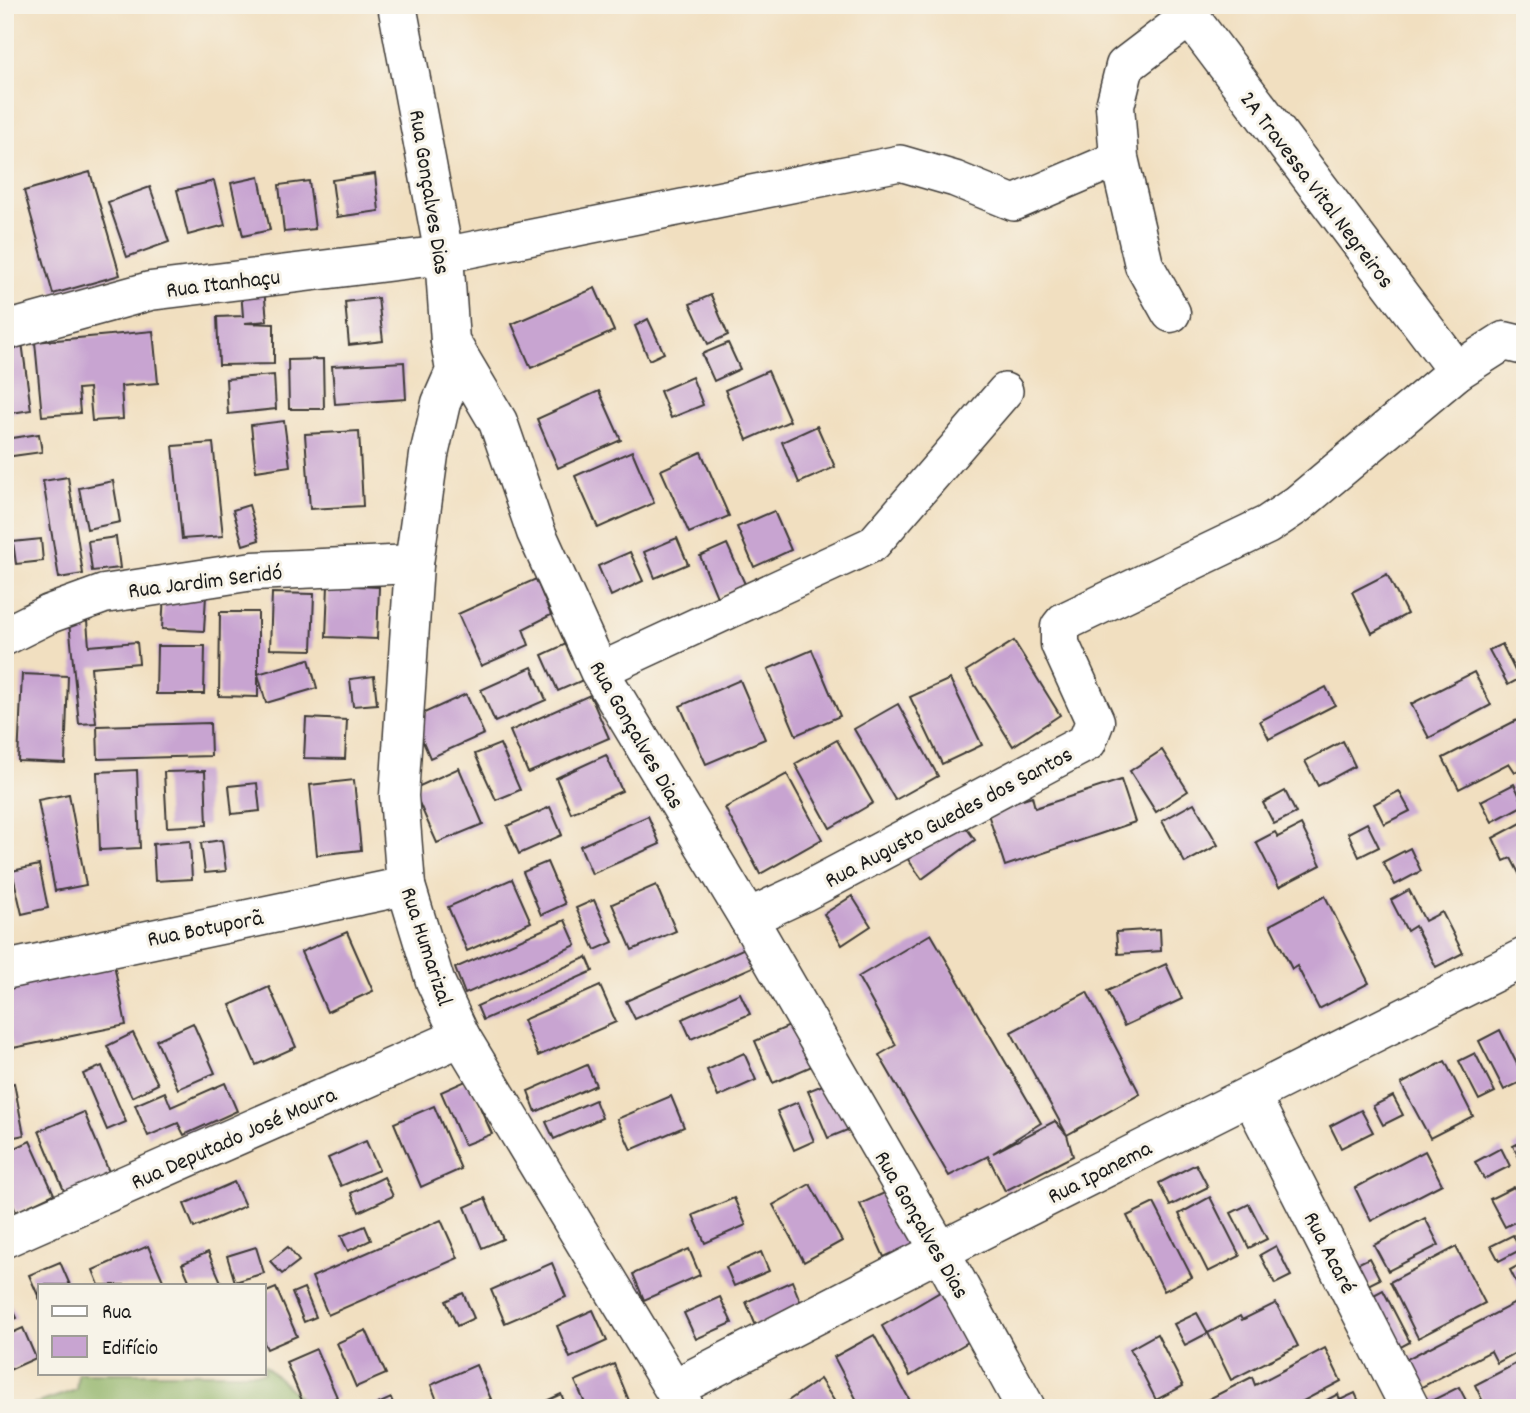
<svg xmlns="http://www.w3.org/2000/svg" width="1530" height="1413" viewBox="0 0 1530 1413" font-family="Dekko,sans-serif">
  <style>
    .forest { fill: #90b368; stroke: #566842; stroke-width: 2 }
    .building { fill: #c8a4d1 }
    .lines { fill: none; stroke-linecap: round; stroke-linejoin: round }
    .pedestrian-casing { stroke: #3c3935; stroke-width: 38 }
    .minor-casing { stroke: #3c3935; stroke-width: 41 }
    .tertiary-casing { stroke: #3c3935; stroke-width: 41 }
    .pedestrian { stroke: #fff; stroke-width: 35 }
    .minor { stroke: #fff; stroke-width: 38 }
    .tertiary { stroke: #fff; stroke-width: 38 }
    .labels { text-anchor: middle; stroke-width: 6; stroke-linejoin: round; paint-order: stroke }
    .street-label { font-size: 23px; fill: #1c1c1c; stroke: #f7f3e8 }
  </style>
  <rect width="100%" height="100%" fill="#f7f3e8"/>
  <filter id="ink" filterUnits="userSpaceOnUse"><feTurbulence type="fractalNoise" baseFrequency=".0143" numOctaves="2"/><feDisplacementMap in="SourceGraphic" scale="14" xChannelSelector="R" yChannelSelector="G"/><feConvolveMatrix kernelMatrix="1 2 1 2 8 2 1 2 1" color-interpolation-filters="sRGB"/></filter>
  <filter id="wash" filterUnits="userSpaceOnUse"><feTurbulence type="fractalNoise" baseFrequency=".00686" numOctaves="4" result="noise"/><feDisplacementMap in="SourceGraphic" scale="28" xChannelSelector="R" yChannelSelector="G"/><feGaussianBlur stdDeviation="1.57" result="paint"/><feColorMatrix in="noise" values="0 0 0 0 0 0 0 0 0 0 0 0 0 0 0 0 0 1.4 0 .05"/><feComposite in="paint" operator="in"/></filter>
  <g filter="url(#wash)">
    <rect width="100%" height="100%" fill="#f1dfc0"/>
    <polygon class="forest" points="264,1365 311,1408 24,1408 76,1390 78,1373 264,1373"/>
    <g id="blocks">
      <g class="building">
        <polygon points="90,172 120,275 53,294 24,191"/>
        <polygon points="375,174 379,211 337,217 332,180"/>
        <polygon points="259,177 270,230 243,236 231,183"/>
        <polygon points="214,181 225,225 188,235 177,190"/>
        <polygon points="309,181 315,229 284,232 279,185"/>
        <polygon points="150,187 169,242 127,257 108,202"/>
        <polygon points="264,288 267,321 245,323 274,324 274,364 219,365 217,317 243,316 241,291"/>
        <polygon points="595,288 614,331 531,368 512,324"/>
        <polygon points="711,295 728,335 708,344 690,304"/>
        <polygon points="378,298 383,341 349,345 345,302"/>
        <polygon points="648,319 664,353 649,360 635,326"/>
        <polygon points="153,331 158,383 121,386 123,419 92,421 89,388 78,389 80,413 42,416 35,342"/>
        <polygon points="22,342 31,410 5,414 5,344"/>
        <polygon points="728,343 740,369 714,381 702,354"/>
        <polygon points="323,359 324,409 289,409 288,360"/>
        <polygon points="404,362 406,399 335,404 332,366"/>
        <polygon points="768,371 790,421 747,440 725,390"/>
        <polygon points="274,375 276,409 228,414 226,379"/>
        <polygon points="692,377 703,405 671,418 660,391"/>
        <polygon points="599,391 621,440 558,468 537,419"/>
        <polygon points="284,421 290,466 256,471 251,425"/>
        <polygon points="817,426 835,467 799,483 782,442"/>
        <polygon points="359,431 363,506 310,509 305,434"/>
        <polygon points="39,434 42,452 5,457 5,439"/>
        <polygon points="213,443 223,536 182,539 173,446"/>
        <polygon points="632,451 654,503 598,528 575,476"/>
        <polygon points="701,452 729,516 689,533 661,470"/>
        <polygon points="68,477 83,574 59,578 43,481"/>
        <polygon points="113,481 120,522 87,529 79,488"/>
        <polygon points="249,505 259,540 243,545 233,510"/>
        <polygon points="774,511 791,550 754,567 737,527"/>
        <polygon points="116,537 120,568 92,571 88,541"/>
        <polygon points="677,538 688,564 655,578 644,552"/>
        <polygon points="41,539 43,561 16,564 13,542"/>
        <polygon points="727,544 745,584 717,597 700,556"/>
        <polygon points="630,552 643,581 611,596 598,566"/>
        <polygon points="1387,574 1407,614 1372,633 1352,592"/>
        <polygon points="536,579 551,615 523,629 529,645 481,666 458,614"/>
        <polygon points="328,585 379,587 377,639 326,637"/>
        <polygon points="272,593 314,594 312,650 270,649"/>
        <polygon points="164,594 206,595 204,631 162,629"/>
        <polygon points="220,612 258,612 258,674 309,659 317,688 266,703 258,674 258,697 219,696"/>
        <polygon points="87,621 89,646 137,642 139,663 91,667 96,723 79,724 69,622"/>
        <polygon points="1014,641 1060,715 1013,746 966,671"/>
        <polygon points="566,644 583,680 558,691 542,655"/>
        <polygon points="1502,644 1519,679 1508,685 1489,650"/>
        <polygon points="157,646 205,646 204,694 156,694"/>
        <polygon points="812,650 840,716 796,735 768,669"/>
        <polygon points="532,667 546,700 495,722 481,690"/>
        <polygon points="1474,672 1491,705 1429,738 1411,704"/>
        <polygon points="22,674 68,676 65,763 18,761"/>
        <polygon points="374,676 377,704 353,706 350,679"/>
        <polygon points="950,679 982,745 942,764 910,697"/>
        <polygon points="740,680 765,739 706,764 680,706"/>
        <polygon points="1326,687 1335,705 1269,739 1260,721"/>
        <polygon points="466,694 484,734 430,758 413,718"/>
        <polygon points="590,695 609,738 528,773 510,731"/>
        <polygon points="898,704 938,776 895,800 854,729"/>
        <polygon points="1525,716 1525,767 1515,772 1509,763 1459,789 1443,758"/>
        <polygon points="306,718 347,720 345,759 304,758"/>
        <polygon points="210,723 211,756 98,759 97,726"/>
        <polygon points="837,740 873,803 830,828 795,764"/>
        <polygon points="1343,741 1355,766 1318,786 1305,761"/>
        <polygon points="500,744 520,790 496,800 475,754"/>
        <polygon points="1162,750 1188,791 1156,812 1130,771"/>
        <polygon points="606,755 622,791 571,813 556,778"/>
        <polygon points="459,768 483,824 437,843 413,789"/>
        <polygon points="137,770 140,848 100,850 97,772"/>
        <polygon points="205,771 207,825 167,827 164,772"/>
        <polygon points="787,774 822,839 760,874 725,808"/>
        <polygon points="354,780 361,850 317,855 310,785"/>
        <polygon points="1121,780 1135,822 1005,866 987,811 1032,796 1035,808"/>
        <polygon points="257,783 260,811 232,814 229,786"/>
        <polygon points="1514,784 1524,805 1492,822 1481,801"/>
        <polygon points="1285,791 1296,813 1274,824 1263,803"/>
        <polygon points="1399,791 1410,811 1384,824 1374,804"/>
        <polygon points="69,794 86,885 55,891 38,800"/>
        <polygon points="1194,803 1218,845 1185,863 1162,821"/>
        <polygon points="550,807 562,835 519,854 507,826"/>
        <polygon points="955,812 975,840 922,879 902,851"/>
        <polygon points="648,816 660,844 592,874 580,846"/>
        <polygon points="1525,821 1525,885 1511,858 1504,861 1493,838"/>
        <polygon points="1367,823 1379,847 1359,857 1348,833"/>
        <polygon points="1301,825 1321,865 1279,887 1256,842 1275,832 1278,837"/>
        <polygon points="222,840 226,871 205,873 201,843"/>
        <polygon points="190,841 192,879 155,881 153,844"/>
        <polygon points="1410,848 1421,871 1395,885 1383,862"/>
        <polygon points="547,862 565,904 541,915 523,872"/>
        <polygon points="39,865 48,908 22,914 12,871"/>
        <polygon points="512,879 531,922 467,951 448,907"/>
        <polygon points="656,885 676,931 632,950 612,904"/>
        <polygon points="1409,890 1425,921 1442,912 1463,953 1436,967 1415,926 1407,931 1391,900"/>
        <polygon points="852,896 871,926 842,945 824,914"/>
        <polygon points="1325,896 1369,983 1319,1009 1297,966 1292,969 1270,925"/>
        <polygon points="594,900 613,942 595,950 576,908"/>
        <polygon points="565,920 576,945 465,994 455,968"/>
        <polygon points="1160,929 1161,951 1118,954 1116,932"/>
        <polygon points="347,932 373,991 327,1012 301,952"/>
        <polygon points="931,934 1041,1123 993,1153 1055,1121 1067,1135 1011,1032 1087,992 1140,1094 1067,1135 1073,1156 1005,1191 988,1156 949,1176 879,1055 896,1045 858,977"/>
        <polygon points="747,947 755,966 635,1019 626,1001"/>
        <polygon points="587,957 593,971 483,1020 477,1006"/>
        <polygon points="114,964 126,1025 13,1048 8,1028 5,1029 5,987"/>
        <polygon points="1166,964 1182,999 1124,1026 1107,991"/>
        <polygon points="600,986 616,1022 538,1056 523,1020"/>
        <polygon points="269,987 296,1047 256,1065 230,1005"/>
        <polygon points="740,993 750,1014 691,1039 682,1019"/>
        <polygon points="193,1023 215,1073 178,1089 156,1040"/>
        <polygon points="794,1024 812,1066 773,1083 755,1041"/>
        <polygon points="1500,1030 1525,1080 1504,1090 1479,1041"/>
        <polygon points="133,1033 158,1084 132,1097 107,1046"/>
        <polygon points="744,1053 756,1080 718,1097 707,1070"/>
        <polygon points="1475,1053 1495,1092 1479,1100 1459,1061"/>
        <polygon points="1445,1061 1473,1116 1430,1138 1401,1084"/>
        <polygon points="587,1065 596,1085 536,1112 528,1091"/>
        <polygon points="102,1066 126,1122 107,1130 83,1074"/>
        <polygon points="468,1080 492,1134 464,1145 441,1092"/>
        <polygon points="830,1082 850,1129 828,1138 808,1091"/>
        <polygon points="14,1083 24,1135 5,1139 5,1085"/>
        <polygon points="225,1083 237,1111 184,1135 178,1123 148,1136 135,1105 165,1092 171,1107"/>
        <polygon points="671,1096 684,1127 631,1150 617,1119"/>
        <polygon points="1393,1096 1403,1115 1383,1125 1373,1106"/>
        <polygon points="595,1100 602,1118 554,1139 546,1122"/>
        <polygon points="798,1102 814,1141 794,1150 777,1111"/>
        <polygon points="434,1106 461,1169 421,1187 394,1123"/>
        <polygon points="1361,1110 1373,1132 1341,1148 1330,1126"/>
        <polygon points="84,1112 112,1179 67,1198 39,1131"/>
        <polygon points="1525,1140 1525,1155 1519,1158 1513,1146"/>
        <polygon points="30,1141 54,1194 16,1212 5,1188 5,1153"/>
        <polygon points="366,1141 379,1170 341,1186 328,1158"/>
        <polygon points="1501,1148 1510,1166 1484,1179 1475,1162"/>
        <polygon points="1425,1151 1442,1184 1371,1221 1355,1188"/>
        <polygon points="1196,1164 1208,1187 1170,1206 1159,1183"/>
        <polygon points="384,1177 393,1196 359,1212 351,1193"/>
        <polygon points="234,1182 245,1206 194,1228 184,1204"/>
        <polygon points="810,1184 842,1241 804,1262 773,1205"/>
        <polygon points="1514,1187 1525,1208 1525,1217 1505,1227 1490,1199"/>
        <polygon points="891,1190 915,1243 884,1257 860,1204"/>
        <polygon points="1210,1197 1240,1256 1208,1272 1179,1214"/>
        <polygon points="485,1198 503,1239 482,1248 465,1207"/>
        <polygon points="734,1198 746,1225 705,1243 693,1215"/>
        <polygon points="1154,1203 1192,1277 1164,1291 1127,1216"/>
        <polygon points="1249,1204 1267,1239 1249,1248 1231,1213"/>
        <polygon points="1425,1218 1439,1245 1388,1271 1374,1245"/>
        <polygon points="441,1220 458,1258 328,1315 312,1277"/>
        <polygon points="365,1226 371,1240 348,1251 341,1236"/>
        <polygon points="1513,1235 1520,1250 1499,1261 1491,1246"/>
        <polygon points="148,1246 165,1285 99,1285 93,1270"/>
        <polygon points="1276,1246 1291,1276 1275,1284 1260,1255"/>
        <polygon points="256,1247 264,1273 235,1282 227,1256"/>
        <polygon points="288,1247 299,1261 282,1274 270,1261"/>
        <polygon points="1456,1247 1485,1303 1418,1338 1390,1282"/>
        <polygon points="689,1249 700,1275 644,1300 633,1274"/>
        <polygon points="208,1252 221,1282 213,1285 191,1285 182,1264"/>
        <polygon points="761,1252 769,1271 734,1286 726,1267"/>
        <polygon points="1369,1258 1380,1279 1366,1286 1355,1265"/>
        <polygon points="60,1262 70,1285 40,1285 40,1300 29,1275"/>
        <polygon points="1525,1262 1525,1300 1510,1270"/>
        <polygon points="552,1263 566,1297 505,1323 491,1290"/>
        <polygon points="792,1281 802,1306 756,1326 746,1302"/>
        <polygon points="276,1288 297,1336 267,1349 264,1343 264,1293"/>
        <polygon points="304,1288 316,1317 304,1322 292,1293"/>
        <polygon points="947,1288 975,1338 910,1376 882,1326"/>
        <polygon points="1383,1290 1410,1342 1395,1350 1368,1298"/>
        <polygon points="5,1292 17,1318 5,1323"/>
        <polygon points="463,1293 474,1318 457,1326 446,1301"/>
        <polygon points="720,1297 732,1323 696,1339 684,1313"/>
        <polygon points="1519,1301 1525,1312 1525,1348 1497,1363 1491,1351 1418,1389 1403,1361"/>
        <polygon points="1276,1303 1298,1346 1231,1380 1208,1333 1240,1316 1242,1320"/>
        <polygon points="593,1310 607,1341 570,1358 557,1326"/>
        <polygon points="1197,1313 1208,1333 1185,1345 1174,1324"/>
        <polygon points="23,1328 36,1358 5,1372 5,1336"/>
        <polygon points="366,1330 386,1374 356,1387 337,1343"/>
        <polygon points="1157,1334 1183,1386 1156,1400 1130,1349"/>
        <polygon points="874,1335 914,1408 861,1408 834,1357"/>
        <polygon points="1325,1348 1341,1381 1290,1408 1208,1408 1205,1401 1252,1377 1255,1385"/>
        <polygon points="316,1349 337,1397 313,1408 305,1408 286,1362"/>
        <polygon points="1519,1362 1525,1373 1525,1408 1486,1408 1475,1385"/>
        <polygon points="614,1364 632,1408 587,1408 575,1381"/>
        <polygon points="476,1365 491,1399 471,1408 440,1408 431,1385"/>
        <polygon points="820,1379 839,1408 788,1408 785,1403"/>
        <polygon points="1459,1387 1470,1408 1427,1408 1425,1404"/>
        <polygon points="1355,1393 1362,1408 1312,1408 1338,1394 1340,1400"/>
        <polygon points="561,1394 567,1408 531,1408"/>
        <polygon points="391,1398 395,1408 369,1408"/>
      </g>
    </g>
  </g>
  <g filter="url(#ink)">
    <use href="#blocks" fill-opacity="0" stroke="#3c3935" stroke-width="2"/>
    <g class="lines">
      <defs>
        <g id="pedestrian">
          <polyline points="444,255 900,163 955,179 1014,203 1119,158"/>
          <polyline points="599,671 873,544 1005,391"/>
        </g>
        <g id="minor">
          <polyline points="1181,5 1457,371"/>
          <polyline points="1171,313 1144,265 1119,158 1115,106 1125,66 1188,18"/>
          <polyline points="5,331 150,291 444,255"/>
          <polyline points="450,341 455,371 441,403 429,455 414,564 399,796 406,886 435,981 461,1037 685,1408"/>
          <polyline points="5,636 49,614 104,594 253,571 414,564"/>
          <polyline points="748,918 804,892 1087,742 1095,721 1060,644 1060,627 1064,622 1267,525 1298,504 1457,371 1504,341 1525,346"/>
          <polyline points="5,970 406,886"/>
          <polyline points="1251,1096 1410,1408"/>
          <polyline points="5,1238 461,1037"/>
          <polyline points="675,1388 940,1251"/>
        </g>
        <g id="tertiary">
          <polyline points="397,5 444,255 450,341 498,422 536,532 599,671 748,918 940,1251 1026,1408"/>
          <polyline points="940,1251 1525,957"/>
        </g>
      </defs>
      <use href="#pedestrian" class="pedestrian-casing"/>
      <use href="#minor" class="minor-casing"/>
      <use href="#tertiary" class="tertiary-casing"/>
      <use href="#pedestrian" class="pedestrian"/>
      <use href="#minor" class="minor"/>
      <use href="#tertiary" class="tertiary"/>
    </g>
  </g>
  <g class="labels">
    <g class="street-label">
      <text transform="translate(1318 189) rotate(53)" y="8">2A Travessa Vital Negreiros</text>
      <text transform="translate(431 192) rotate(81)" y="8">Rua Gonçalves Dias</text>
      <text transform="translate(223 282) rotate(-7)" y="8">Rua Itanhaçu</text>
      <text transform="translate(205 580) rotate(-7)" y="8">Rua Jardim Seridó</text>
      <text transform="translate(638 734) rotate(60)" y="8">Rua Gonçalves Dias</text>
      <text transform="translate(948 816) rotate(-28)" y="8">Rua Augusto Guedes dos Santos</text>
      <text transform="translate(205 927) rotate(-11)" y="8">Rua Botuporã</text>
      <text transform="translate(428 946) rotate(72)" y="8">Rua Humarizal</text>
      <text transform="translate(233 1137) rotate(-24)" y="8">Rua Deputado José Moura</text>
      <text transform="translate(1099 1171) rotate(-27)" y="8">Rua Ipanema</text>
      <text transform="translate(923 1224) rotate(60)" y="8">Rua Gonçalves Dias</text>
      <text transform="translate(1331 1252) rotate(63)" y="8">Rua Acaré</text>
    </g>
  </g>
  <rect width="1530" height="1413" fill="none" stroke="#f7f3e8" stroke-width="28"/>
  <rect x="38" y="1284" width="228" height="91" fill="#f7f3e8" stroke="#9f9d96" stroke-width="2"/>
  <rect x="52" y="1306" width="35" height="10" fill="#ffffff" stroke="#9f9d96" stroke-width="2"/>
  <text x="102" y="1318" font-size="21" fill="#1c1c1c">Rua</text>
  <rect x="52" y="1336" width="35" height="21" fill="#c8a4d1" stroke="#9f9d96" stroke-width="2"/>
  <text x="102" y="1354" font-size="21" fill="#1c1c1c">Edifício</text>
</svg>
